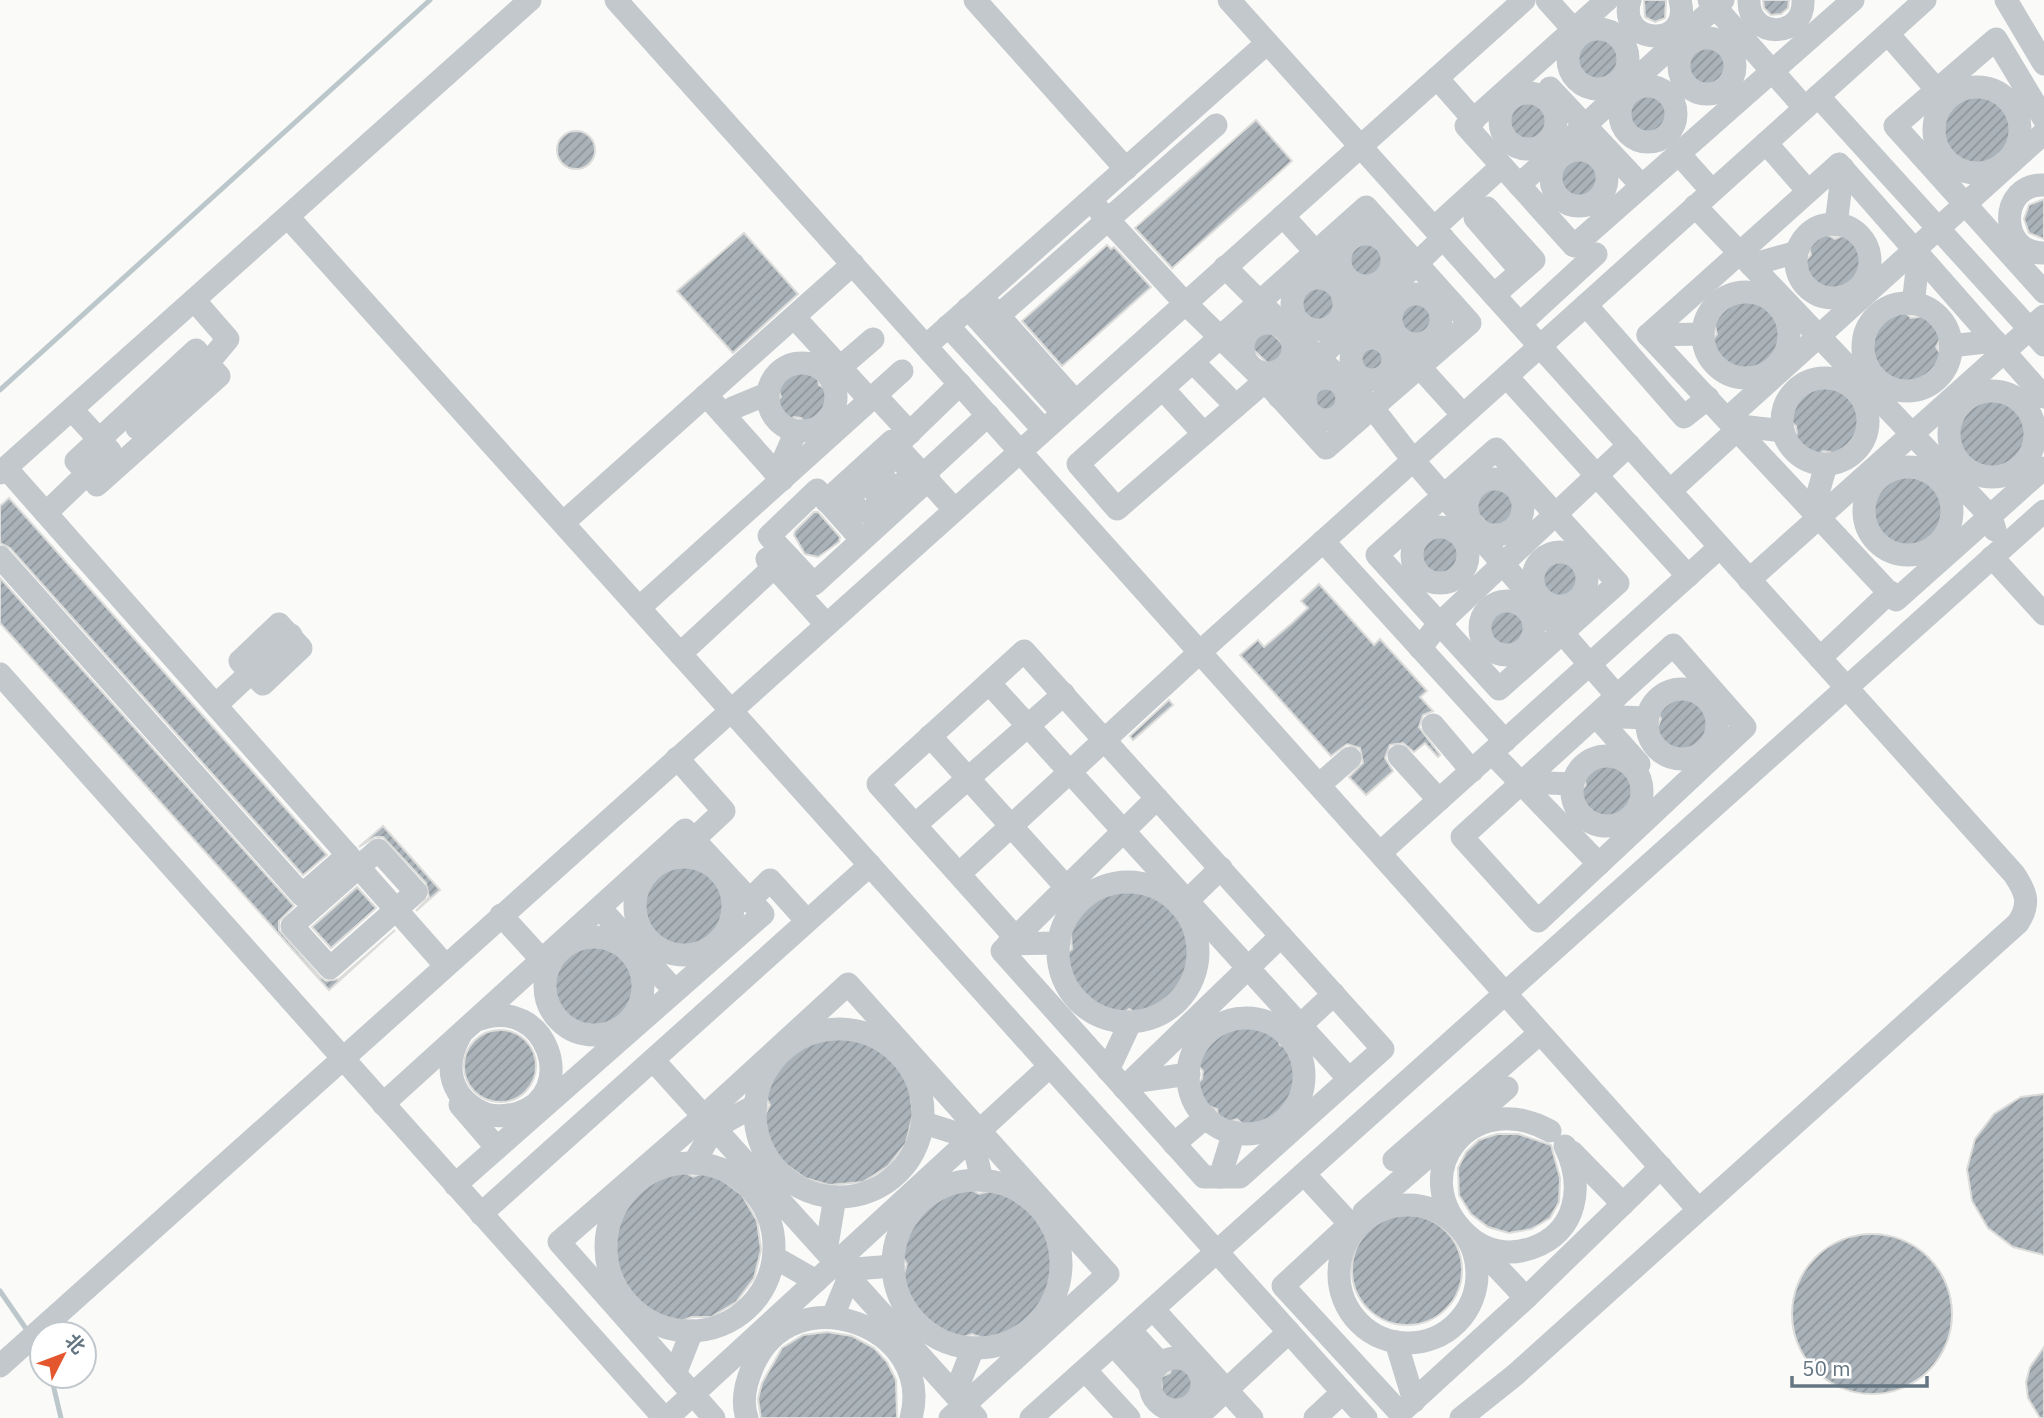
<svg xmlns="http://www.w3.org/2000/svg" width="2044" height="1418" viewBox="0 0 2044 1418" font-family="'IBM Plex Sans','Noto Sans SC',sans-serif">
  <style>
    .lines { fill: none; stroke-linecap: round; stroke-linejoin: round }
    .stream { stroke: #bbc7cb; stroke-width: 5 }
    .building { fill: url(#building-hatch); stroke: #dcdcda; stroke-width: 2 }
    .street { stroke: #c3c8cc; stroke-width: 23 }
  </style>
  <defs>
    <pattern id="building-hatch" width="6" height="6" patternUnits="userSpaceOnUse" patternTransform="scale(1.75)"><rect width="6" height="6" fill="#aab3b9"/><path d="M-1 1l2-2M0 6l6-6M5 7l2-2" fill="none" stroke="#8e969c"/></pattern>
  </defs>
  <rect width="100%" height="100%" fill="#fafaf8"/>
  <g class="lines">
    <g class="stream">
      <polyline points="0,390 430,0"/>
      <polyline points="0,1291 29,1333"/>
      <polyline points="51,1376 61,1418"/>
    </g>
  </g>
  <g class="building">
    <polygon points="1644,0 1666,0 1665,18 1655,22 1645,17"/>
    <polygon points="1763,0 1789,0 1788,8 1781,14 1771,15 1764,8"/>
    <circle cx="1598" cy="60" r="26"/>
    <circle cx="1707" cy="66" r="25"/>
    <polygon points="1978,90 2004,100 2013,111 2018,124 2017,138 1979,171 1966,169 1946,155 1937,132 1939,119 1953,98"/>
    <circle cx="1649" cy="116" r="25"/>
    <circle cx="1529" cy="121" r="25"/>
    <polygon points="1256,120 1292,161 1172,268 1135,228"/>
    <circle cx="576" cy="150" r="19"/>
    <circle cx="1580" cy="179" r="25"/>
    <polygon points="2044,199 2044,239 2029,233 2024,219 2029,205"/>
    <polygon points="1822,232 1835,239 1847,234 1862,251 1861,275 1843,291 1819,290 1803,272 1802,265 1811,255 1808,243"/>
    <polygon points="744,233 798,294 733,353 677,291"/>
    <circle cx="1366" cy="259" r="22"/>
    <polygon points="1107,245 1111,249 1114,247 1151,287 1062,366 1022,321"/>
    <circle cx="1317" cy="304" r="22"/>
    <polygon points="1746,295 1767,302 1781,316 1785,329 1782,351 1757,373 1747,375 1723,368 1714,359 1708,347 1717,334 1715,326 1708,321 1713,313 1732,298"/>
    <polygon points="1416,296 1435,305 1440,318 1431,337 1416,342 1394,317 1402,301"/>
    <polygon points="1900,307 1911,318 1919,317 1925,311 1936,319 1943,333 1936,347 1943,358 1942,363 1933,376 1919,383 1904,386 1889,382 1877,372 1869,359 1866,344 1870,329 1879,316"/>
    <polygon points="1264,325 1290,351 1287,360 1275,370 1245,342 1253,330"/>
    <circle cx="1372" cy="359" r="19"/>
    <polygon points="801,366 817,371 819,385 833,393 829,414 822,423 810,429 801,418 794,417 783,424 771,407 781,397 775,380 782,373"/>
    <polygon points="1322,381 1346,402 1343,409 1333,418 1316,415 1308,406 1310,388"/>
    <polygon points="1827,381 1842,385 1854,395 1862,408 1864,423 1861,438 1851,451 1838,459 1830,452 1823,451 1814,459 1795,448 1792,442 1797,433 1796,426 1785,417 1789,404 1798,392 1811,383"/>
    <circle cx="1992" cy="433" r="39"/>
    <circle cx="1909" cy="512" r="39"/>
    <polygon points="1494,481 1510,486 1519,498 1521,506 1516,521 1511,527 1495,532 1470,505 1479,487"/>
    <polygon points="9,498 327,855 303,875 10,548 0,543 0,506"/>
    <polygon points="814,512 818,512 840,537 839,542 818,557 805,554 794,535 795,531"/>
    <circle cx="1439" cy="555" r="25"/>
    <circle cx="1561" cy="578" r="24"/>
    <polygon points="0,578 294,906 279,921 279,930 320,977 326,981 339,979 395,930 329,990 0,623"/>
    <polygon points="1319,584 1374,645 1380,639 1427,691 1420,697 1433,711 1423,715 1419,727 1440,755 1438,757 1425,743 1414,752 1403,743 1390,745 1385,758 1393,771 1366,795 1349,777 1363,763 1360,748 1347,744 1331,756 1240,655 1258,640 1264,647 1291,624 1308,608 1301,601"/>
    <circle cx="1506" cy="628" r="25"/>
    <polygon points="1681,692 1700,697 1712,713 1714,723 1707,744 1693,754 1682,756 1661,748 1651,731 1658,726 1661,719 1655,707 1661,699"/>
    <polygon points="1169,700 1173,705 1133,740 1130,736"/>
    <polygon points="1607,758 1616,760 1636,777 1639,785 1635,807 1628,815 1608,822 1589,817 1576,797 1586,785 1581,772 1596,760"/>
    <polygon points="383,826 440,890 416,911 429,897 426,883 383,837 375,837 359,847"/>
    <polygon points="685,860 696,862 729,897 729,913 723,928 712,940 686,950 659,942 642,920 639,906 644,886 670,862"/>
    <polygon points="357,887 376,908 331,948 312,927"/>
    <polygon points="1129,887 1151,891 1168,900 1184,918 1193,942 1193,964 1185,986 1170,1003 1150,1015 1142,1016 1129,1009 1118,1017 1091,1007 1076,992 1066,974 1063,956 1072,949 1071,936 1066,931 1077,912 1086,908 1090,899 1106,890"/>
    <circle cx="594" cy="986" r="44"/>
    <polygon points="1247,1022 1265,1026 1276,1032 1280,1045 1293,1049 1299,1067 1299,1085 1292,1103 1281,1117 1264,1126 1248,1129 1237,1119 1224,1123 1219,1121 1217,1109 1202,1104 1195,1086 1202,1079 1203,1071 1195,1062 1203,1045 1214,1033 1229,1025"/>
    <circle cx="500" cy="1066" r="36"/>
    <polygon points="841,1034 870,1042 894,1060 909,1085 913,1114 906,1143 888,1166 863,1182 829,1185 805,1178 781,1161 766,1135 764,1117 770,1105 765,1095 775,1070 803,1044 812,1039"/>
    <polygon points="2044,1094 2044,1255 2013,1247 1988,1228 1972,1201 1967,1169 1975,1139 1994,1114 2021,1097"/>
    <polygon points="1497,1134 1518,1134 1551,1145 1560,1178 1559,1202 1550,1218 1531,1229 1509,1233 1488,1227 1471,1214 1459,1195 1458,1168 1466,1152 1479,1140"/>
    <polygon points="683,1171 693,1177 703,1173 718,1177 742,1195 757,1221 761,1250 754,1278 736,1302 711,1317 691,1317 682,1321 653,1314 629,1296 614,1271 610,1241 617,1213 623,1205 660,1174"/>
    <polygon points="972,1190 979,1194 990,1191 1009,1196 1033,1214 1048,1239 1053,1268 1045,1297 1028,1320 1002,1336 983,1338 972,1334 964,1337 945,1332 921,1315 906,1289 904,1274 907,1264 902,1256 909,1232 926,1208 952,1193"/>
    <circle cx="1407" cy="1270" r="55"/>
    <circle cx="1872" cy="1314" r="80"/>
    <polygon points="827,1332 852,1336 874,1348 887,1362 896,1380 897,1418 761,1418 758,1399 762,1383 782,1348 803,1335"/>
    <polygon points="2044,1347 2044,1418 2040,1418 2028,1398 2026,1382 2030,1367"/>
    <polygon points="1174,1361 1182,1362 1198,1380 1198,1388 1190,1402 1176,1407 1162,1403 1155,1396 1162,1388 1161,1377 1170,1373"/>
  </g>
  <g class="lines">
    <g class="street">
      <polyline points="616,0 1698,1209"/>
      <polyline points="975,0 1126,169"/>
      <path d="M1229 0 2014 874C2026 892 2031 903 2018 923L1515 1375 1461 1418"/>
      <polyline points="1547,0 1574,30"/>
      <polyline points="1607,0 1466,126 1574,246 1853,0"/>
      <path d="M1630 0C1616 46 1693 50 1680 0"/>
      <polyline points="1709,0 1805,108"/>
      <path d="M1749 0C1748 40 1805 39 1803 0"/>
      <polyline points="2006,0 2044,64"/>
      <circle cx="1598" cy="59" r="30"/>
      <polyline points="1888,34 1937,90"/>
      <circle cx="1707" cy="66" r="28"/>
      <polyline points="1437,78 1474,120"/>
      <circle cx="1648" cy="114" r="28"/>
      <circle cx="1977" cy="130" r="43"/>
      <polyline points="1550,88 1642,186"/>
      <circle cx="1528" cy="121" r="28"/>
      <polyline points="1818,96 2044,345"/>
      <polyline points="2044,119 1996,39 1895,126 2044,292"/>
      <polyline points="1766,143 1808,191"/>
      <circle cx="1579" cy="178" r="28"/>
      <polyline points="1679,154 1712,191"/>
      <polyline points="1519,185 1723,0"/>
      <path d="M2044 185C1998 183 1998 254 2044 253"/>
      <polyline points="1695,206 1991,517 1995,530"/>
      <polygon points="1366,207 1470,323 1326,448 1265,381 1117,509 1078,464"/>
      <polyline points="1099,210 1185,303 1265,381"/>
      <polyline points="1283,216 1463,415"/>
      <polyline points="288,217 1366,1418"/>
      <circle cx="1833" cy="261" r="37"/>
      <polyline points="1836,225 1843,168"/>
      <polyline points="1434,228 1502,166"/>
      <circle cx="1366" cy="260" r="26"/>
      <polyline points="1751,265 1797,252"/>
      <polyline points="1225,267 1288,330 1372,407 1413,460 1617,696"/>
      <circle cx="1318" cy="304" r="26"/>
      <circle cx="1746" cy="335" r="43"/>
      <circle cx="1416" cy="319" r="25"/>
      <polyline points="1494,295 1534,260 1487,208 1475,218 1521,271"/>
      <circle cx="1907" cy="347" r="44"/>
      <polyline points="988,304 1075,401"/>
      <polyline points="1913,304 1919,254"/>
      <polyline points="1586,305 1684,417 1708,398"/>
      <polyline points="968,308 1062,412"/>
      <polyline points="998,316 1216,125"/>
      <polyline points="794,317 870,400"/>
      <circle cx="1268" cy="348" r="25"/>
      <polyline points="1520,324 1596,254"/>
      <polyline points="948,326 1043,429"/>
      <polyline points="1648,335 1703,334"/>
      <circle cx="1372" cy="359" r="21"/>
      <polyline points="926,346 1267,43"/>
      <polyline points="1950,346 1995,341"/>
      <polygon points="196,350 219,376 97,485 76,461"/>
      <polyline points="1193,362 1236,406"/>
      <circle cx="802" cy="397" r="34"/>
      <polyline points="830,376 873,339"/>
      <polyline points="1507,377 1688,576"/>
      <circle cx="1326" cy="399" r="21"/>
      <circle cx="1825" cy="421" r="43"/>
      <polyline points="1163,389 1204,434"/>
      <circle cx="1992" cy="434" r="43"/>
      <polyline points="706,395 782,480"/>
      <polyline points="875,395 910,433"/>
      <polyline points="1279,397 1443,238"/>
      <polyline points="2044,397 1839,164 1648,335 1896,600 2044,468"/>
      <polyline points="733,408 767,394"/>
      <polyline points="72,410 110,451"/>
      <polyline points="1727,419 2044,133"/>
      <polyline points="1732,425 1783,431"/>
      <polyline points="137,428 208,363 228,339 194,300"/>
      <polygon points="1496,449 1618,583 1499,689 1377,555"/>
      <polyline points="893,459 897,445 960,384"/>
      <circle cx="1908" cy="511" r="44"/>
      <polyline points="6,468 445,965"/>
      <polyline points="0,473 530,0"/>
      <polyline points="777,475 796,431"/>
      <path d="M908 477C909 466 904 459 893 459L883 467V480L894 486 903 484 908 477 924 474 988 415"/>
      <circle cx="1495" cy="507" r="28"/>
      <polyline points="1670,491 1737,430"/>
      <polyline points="826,501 892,441 954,509"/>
      <path d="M878 502 876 489 867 485 855 489 852 497 856 509C866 514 873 512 878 502L894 501"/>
      <polyline points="1813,511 1826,465"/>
      <polyline points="46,513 96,465"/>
      <polyline points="563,523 853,264"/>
      <circle cx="1440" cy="555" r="28"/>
      <polyline points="862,540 817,490 769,536 814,584 929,479"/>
      <polyline points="1323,541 1505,741"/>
      <circle cx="1560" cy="579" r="27"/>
      <polyline points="0,557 302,895 348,855"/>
      <polyline points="770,557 767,559 826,624"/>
      <polyline points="1992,557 2044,614"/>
      <polyline points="1749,580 2044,316"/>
      <circle cx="1507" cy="628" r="27"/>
      <polyline points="639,608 902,371"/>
      <polygon points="279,624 301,648 263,684 240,661"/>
      <polygon points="1673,645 1745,727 1538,921 1462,837"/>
      <polyline points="1420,648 1439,624 1629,445"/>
      <polyline points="680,654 774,567"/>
      <polyline points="1820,658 1890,592"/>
      <polyline points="0,674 664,1418"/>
      <polyline points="989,683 1349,1079"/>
      <circle cx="1682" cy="724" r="35"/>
      <polyline points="216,705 291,635"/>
      <polyline points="1596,716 1639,764"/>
      <polyline points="1596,716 1647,718"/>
      <polyline points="1433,725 1472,771"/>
      <polyline points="930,736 1076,898"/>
      <polyline points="1492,753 1599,864"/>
      <circle cx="1607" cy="791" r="35"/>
      <polyline points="1399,756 1439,800"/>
      <polyline points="677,758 724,811 694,839"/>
      <polyline points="1522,782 1572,784"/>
      <polyline points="1319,785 1350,758"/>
      <polyline points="915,825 1064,694"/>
      <polygon points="378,850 416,892 330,968 292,926"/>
      <polyline points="1380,853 1720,547"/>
      <circle cx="684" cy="906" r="49"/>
      <polyline points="959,874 1200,652 1925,0"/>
      <circle cx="1128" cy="952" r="70"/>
      <polyline points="749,901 770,880 807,921"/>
      <polyline points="1187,901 1221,868"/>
      <polyline points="600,908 674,990"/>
      <polyline points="501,915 542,960"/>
      <polyline points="1015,937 878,784 1024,651 1383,1049 1240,1177 1204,1177 1002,951 1157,798"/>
      <circle cx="594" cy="986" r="49"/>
      <polyline points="1008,944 1059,943"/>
      <circle cx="1246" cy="1076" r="58"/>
      <circle cx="839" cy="1113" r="84"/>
      <polyline points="1290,1035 1334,994"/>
      <path d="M460 1036C452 1050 448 1064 453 1081 458 1097 471 1108 486 1114 496 1117 507 1116 518 1113 580 1095 548 993 477 1020"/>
      <polyline points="653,1060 976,1418"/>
      <polyline points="1108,1070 1130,1023"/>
      <polyline points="1131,1082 1189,1074"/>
      <polyline points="1124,1088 1281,936"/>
      <polyline points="383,1104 685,830 763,914 455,1185"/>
      <polyline points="460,1105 497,1148"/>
      <polyline points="924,1123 972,1138 982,1180"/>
      <path d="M1550 1131C1470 1086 1403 1175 1467 1235 1485 1252 1509 1256 1532 1248 1578 1232 1584 1185 1565 1146"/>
      <polyline points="1174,1144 1206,1117"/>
      <polyline points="1572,1152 1623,1204"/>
      <polyline points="1394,1160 1540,1033"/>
      <circle cx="690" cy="1247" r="84"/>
      <polyline points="694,1163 714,1128 756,1105"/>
      <polyline points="1304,1174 1350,1224 1283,1286 1400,1413 1526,1298 1661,1167"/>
      <polyline points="1220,1177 1234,1132"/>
      <circle cx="977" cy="1264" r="84"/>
      <circle cx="1408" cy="1274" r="69"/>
      <polyline points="1364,1212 1507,1088"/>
      <polyline points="481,1214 870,865"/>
      <polyline points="1475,1244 1526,1298"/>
      <polyline points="826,1251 835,1197"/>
      <polyline points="774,1257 816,1281"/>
      <polyline points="842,1270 893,1266"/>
      <polyline points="1153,1309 1252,1418"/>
      <polyline points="833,1316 849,1277"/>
      <polyline points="1130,1330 1160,1363"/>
      <polyline points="1396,1342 1414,1401"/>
      <polyline points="1114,1345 1149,1384"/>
      <circle cx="1176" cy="1384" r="26"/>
      <polyline points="0,1366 1524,0"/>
      <polyline points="1085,1370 1129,1418"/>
      <polyline points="675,1374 692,1331"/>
      <polyline points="955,1394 973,1348"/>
      <polyline points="667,1418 1050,1066"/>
      <polyline points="714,1418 559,1242 704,1116 848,984 1108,1274 950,1418"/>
      <path d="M747 1418C741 1401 746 1382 753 1366 793 1273 936 1327 911 1418"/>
      <polyline points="1031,1418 2044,511"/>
      <polyline points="1196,1418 1289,1332"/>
      <polyline points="1315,1418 1343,1392"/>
    </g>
  </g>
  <g transform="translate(63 1355) rotate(48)"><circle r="33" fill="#ffffff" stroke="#c1c8cd" stroke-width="2"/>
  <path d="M0-5L12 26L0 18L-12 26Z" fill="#e4572e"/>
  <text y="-10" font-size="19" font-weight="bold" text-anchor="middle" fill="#657683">北</text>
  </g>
  <path d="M1792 1376v10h135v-10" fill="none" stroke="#657683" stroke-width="3.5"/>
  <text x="1802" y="1376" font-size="21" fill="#657683" stroke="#ffffff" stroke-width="5" paint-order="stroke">50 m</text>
</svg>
